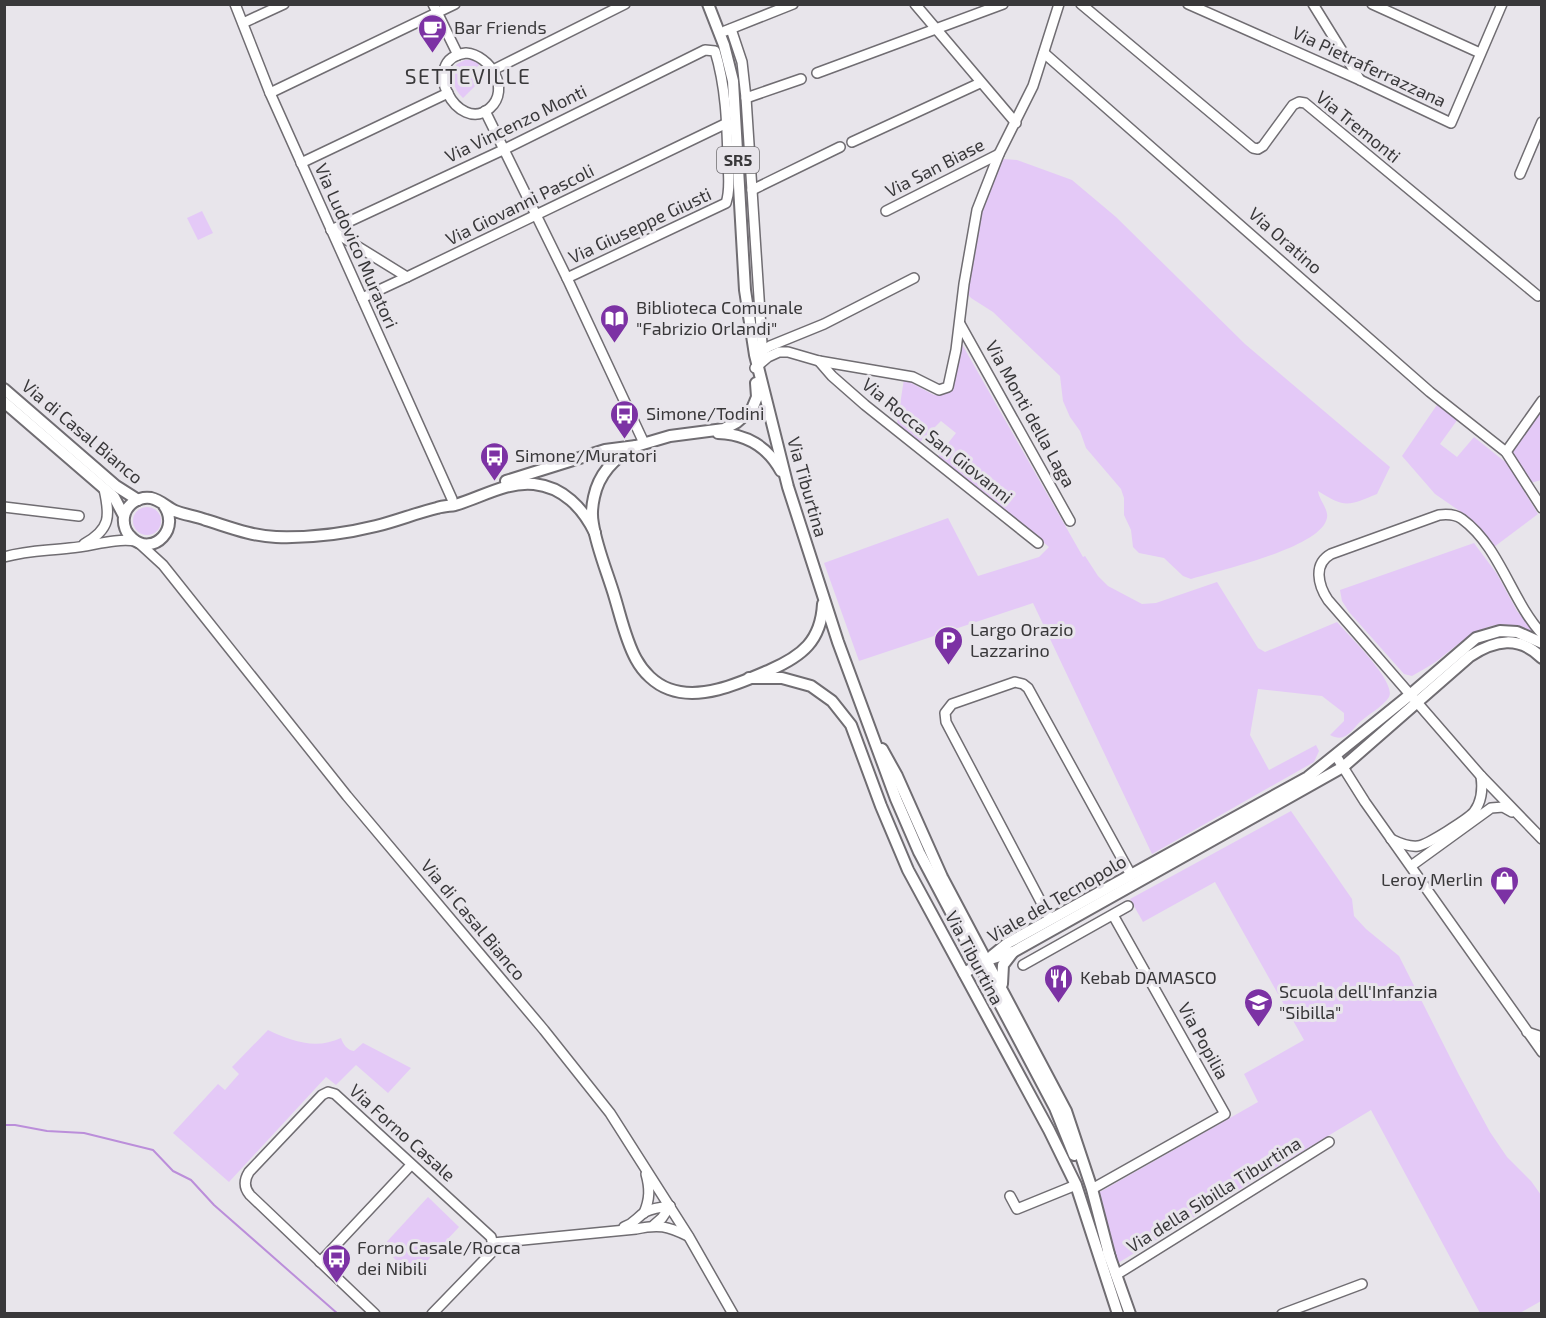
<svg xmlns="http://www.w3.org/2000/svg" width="1546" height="1318" viewBox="0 0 1546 1318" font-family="'Exo 2',sans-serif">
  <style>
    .green { fill: #e4c9f7 }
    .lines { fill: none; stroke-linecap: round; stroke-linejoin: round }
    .stream { stroke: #bb8eda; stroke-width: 2 }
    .minor-casing { stroke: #706d72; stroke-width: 12 }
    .major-casing { stroke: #706d72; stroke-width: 14 }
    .minor { stroke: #fff; stroke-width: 9 }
    .major { stroke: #fff; stroke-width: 10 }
    .labels { text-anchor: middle; stroke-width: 6; stroke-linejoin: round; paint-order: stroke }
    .shield { fill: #e8e5eb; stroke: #6e6c6f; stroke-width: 1.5 }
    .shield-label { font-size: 16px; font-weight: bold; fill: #39383a }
    .poi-label { font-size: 18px; fill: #39383a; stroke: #e8e5eb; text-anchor: start }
    .street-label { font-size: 18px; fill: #39383a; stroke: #e8e5eb }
    .quarter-label { font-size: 21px; letter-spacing: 1.5px; fill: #39383a; stroke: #e8e5eb }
  </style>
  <rect width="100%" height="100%" fill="#e8e5eb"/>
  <g class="green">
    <path d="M465 60H473L480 64 470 74 476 85 463 98C453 88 449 76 457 64Z"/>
    <path d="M1004 159 1017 160 1072 180 1116 217 1245 344 1390 467 1377 494C1348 506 1345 508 1318 491 1319 501 1331 511 1326 521 1315 549 1220 570 1191 579L1183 576 1164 558 1139 553 1133 547 1131 530 1124 515V498L1121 489 1086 448 1080 431 1070 417 1063 401 1060 376 993 312 971 298 966 292C972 256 977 183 1004 159Z"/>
    <polygon points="202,211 213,233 198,240 187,218"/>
    <path d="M959 339 1083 557 1085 556 1098 576 1108 586 1142 604 1156 603 1217 582 1258 648 1265 652 1337 622C1348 635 1397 682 1389 697 1383 707 1365 716 1357 725 1349 734 1343 742 1330 735L1344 721V713L1322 696 1258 689 1250 735 1269 770 1316 745 1319 751 1314 762 1152 854 1033 603 859 661 824 563 948 518 978 576 1039 557 1049 547 938 456 956 433 941 421 920 442 897 424 904 379 934 395 944 394Z"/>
    <polygon points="1443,396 1463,412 1440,444 1457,457 1474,437 1504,461 1541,412 1541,480 1521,486 1538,514 1494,547 1464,514 1435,494 1402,456"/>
    <circle cx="147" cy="521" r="14"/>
    <path d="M1474 543 1497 574 1517 611 1535 633C1492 614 1476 631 1443 656 1434 664 1422 670 1412 676L1404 674 1349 612 1342 601 1340 590Z"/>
    <polygon points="1291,811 1352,899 1354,916 1366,929 1399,956 1459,1075 1490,1132 1507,1157 1531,1181 1541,1195 1541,1301 1520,1313 1480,1313 1371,1110 1118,1263 1098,1193 1258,1102 1244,1074 1304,1040 1215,882 1143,922 1130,899"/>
    <path d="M268 1030C291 1041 316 1050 341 1038 343 1044 347 1050 354 1051L363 1043 411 1068 388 1093 356 1065 336 1085 326 1077 229 1182 173 1133 218 1084 225 1090 239 1074 232 1067Z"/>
    <polygon points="428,1197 459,1227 413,1276 382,1247"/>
  </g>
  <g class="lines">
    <polyline class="stream" points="4,1125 15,1125 47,1131 84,1133 153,1150 173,1171 191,1180 214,1205 338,1314"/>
    <defs>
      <g id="minor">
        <polyline points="235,4 270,93 452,499"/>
        <polyline points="433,4 458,55"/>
        <polyline points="915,4 1016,123"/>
        <polyline points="1081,4 1253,148 1258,149 1263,146 1293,105 1299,102 1305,103 1538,296"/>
        <polyline points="1188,4 1360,80 1451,123 1502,4"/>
        <polyline points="1313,4 1360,80"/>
        <polyline points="1372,4 1480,53"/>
        <polyline points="243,23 284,4"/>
        <polyline points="731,29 742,62 746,98 801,79"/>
        <polyline points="725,31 793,4"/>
        <path d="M466 53C490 55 511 89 490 108 458 136 417 59 466 53Z"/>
        <polyline points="1044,53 1430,392 1506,452 1542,508"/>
        <polyline points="493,70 625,4"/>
        <polyline points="817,73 1003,4"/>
        <polyline points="270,93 455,4"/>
        <polyline points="746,98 763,359"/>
        <polyline points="485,111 567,278 644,443"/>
        <polyline points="852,142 980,83"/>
        <polyline points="301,163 448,93"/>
        <polyline points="1520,174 1542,122"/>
        <polyline points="752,190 840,147"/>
        <polyline points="886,211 999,154"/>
        <path d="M331 230 505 149 705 50 715 51C726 87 727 123 728 160 728 174 731 189 726 203L567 278"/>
        <polyline points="331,230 407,277 727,123"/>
        <polyline points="362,298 407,277"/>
        <polyline points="960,324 1070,521"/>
        <polyline points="757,354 770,346 824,324 914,278"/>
        <polyline points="819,361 832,376 865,405 1038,543"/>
        <polyline points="755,368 768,357 779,352 788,352 819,361 913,377 939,390 948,387 956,350 964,284 977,210 999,154 1033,86 1059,4"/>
        <polyline points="1506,452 1542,401"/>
        <polyline points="4,507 79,516"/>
        <polyline points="139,543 163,565 347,796 544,1030 610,1113 689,1237 733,1314"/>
        <path d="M84 544C111 529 110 516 104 489"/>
        <path d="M4 557C29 550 45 551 70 548 93 546 113 538 136 541"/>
        <path d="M1542 634C1511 600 1500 547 1462 519 1455 514 1447 514 1439 515L1331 554C1313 564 1318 585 1328 600L1481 776 1542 839"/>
        <polyline points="1336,756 1365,802 1542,1052"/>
        <path d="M1391 839C1399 843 1409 847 1418 846 1427 845 1468 819 1474 812 1482 801 1483 789 1481 776"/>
        <polyline points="1411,866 1491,808 1503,807 1512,812"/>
        <polyline points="1050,919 946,722 945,713 952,704 1015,682 1023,684 1028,688 1131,875"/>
        <polyline points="1023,965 1128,906"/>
        <polyline points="1527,1032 1542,1037"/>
        <polyline points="1092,1189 1225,1114 1113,915"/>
        <polyline points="1010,1196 1017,1209 1076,1185"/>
        <path d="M644 1213C650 1199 650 1188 646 1174"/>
        <polyline points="654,1225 662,1218 670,1206"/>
        <path d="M624 1227C635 1223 636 1218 645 1212 653 1208 661 1207 670 1206"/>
        <path d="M493 1243 636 1229C659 1224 667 1226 688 1236"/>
        <polyline points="320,1262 411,1165"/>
        <polyline points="1116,1275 1329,1142"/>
        <path d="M375 1314 250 1195C244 1188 244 1180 249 1172L322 1095 328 1092 335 1094 491 1237 493 1245 491 1253 432 1314"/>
        <polyline points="1282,1314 1362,1284"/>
      </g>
      <g id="major">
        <polyline points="708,4 724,45 733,81 745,290 755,355 788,487 838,642 896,799 919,852 973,954"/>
        <polyline points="4,389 116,486 138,500"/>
        <polyline points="4,402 114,497 124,516"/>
        <path d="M718 433C746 434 768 447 781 471"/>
        <path d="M636 446C615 457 599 473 594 497 592 506 591 515 593 524 597 549 608 574 615 598 621 618 626 641 636 659 643 672 655 684 669 689 701 701 740 683 770 670 802 656 821 641 823 604"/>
        <polyline points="506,481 605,450 636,446 670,436 724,429 737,422 752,409 757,397 756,383"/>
        <path d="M162 503C183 527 153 558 132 538 126 533 123 525 124 517 126 505 138 496 151 498 160 500 167 507 175 511 185 515 196 516 206 520 229 527 251 536 276 537 309 538 344 534 376 526 397 521 416 513 437 508 443 506 449 506 455 505 480 498 507 481 534 484 563 487 583 508 595 533"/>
        <polyline points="749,678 782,678 811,686 832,701 851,725 881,806 908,870 1049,1130 1076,1185 1118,1314"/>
        <polyline points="882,749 897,776 942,877 1066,1111 1092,1189 1110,1258"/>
        <polyline points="992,956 1008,943 1308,777 1411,694 1476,638 1500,631 1517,632 1542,643"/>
        <path d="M964 973 987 960 1013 952 1343 767 1470 656C1495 640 1519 635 1542 658"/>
        <polyline points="984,974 1055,1108 1074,1155"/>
        <polyline points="1002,984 1003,965 1013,952"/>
        <polyline points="1108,1252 1130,1314"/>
      </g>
    </defs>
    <use href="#minor" class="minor-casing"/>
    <use href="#major" class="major-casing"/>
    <use href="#minor" class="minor"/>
    <use href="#major" class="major"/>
  </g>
  <defs>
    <symbol id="cafe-pin" viewBox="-11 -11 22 30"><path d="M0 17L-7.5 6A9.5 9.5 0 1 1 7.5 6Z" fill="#7c32a4" stroke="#e8e5eb"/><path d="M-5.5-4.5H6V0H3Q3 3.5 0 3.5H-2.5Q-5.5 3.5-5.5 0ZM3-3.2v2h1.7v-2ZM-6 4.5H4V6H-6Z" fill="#fff"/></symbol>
    <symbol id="library-pin" viewBox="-11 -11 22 30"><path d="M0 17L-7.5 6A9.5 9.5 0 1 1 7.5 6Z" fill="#7c32a4" stroke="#e8e5eb"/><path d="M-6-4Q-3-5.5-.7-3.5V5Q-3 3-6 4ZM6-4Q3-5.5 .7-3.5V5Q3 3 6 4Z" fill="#fff"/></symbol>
    <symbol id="bus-pin" viewBox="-11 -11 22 30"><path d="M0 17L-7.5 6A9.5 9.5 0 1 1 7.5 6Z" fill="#7c32a4" stroke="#e8e5eb"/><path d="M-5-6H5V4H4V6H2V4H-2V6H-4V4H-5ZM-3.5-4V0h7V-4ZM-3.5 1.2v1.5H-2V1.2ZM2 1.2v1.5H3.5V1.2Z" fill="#fff"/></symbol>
    <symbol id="parking-pin" viewBox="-11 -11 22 30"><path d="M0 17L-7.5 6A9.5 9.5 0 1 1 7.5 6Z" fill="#7c32a4" stroke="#e8e5eb"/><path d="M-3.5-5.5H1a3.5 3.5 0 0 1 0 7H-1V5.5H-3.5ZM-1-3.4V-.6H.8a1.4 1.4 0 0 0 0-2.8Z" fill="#fff"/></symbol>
    <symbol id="shop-pin" viewBox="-11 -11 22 30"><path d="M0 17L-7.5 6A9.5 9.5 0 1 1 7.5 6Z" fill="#7c32a4" stroke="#e8e5eb"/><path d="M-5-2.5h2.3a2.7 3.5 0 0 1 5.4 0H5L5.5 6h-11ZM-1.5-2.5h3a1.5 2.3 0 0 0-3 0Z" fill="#fff"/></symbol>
    <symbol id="restaurant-pin" viewBox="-11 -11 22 30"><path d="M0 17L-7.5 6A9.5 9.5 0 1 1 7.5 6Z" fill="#7c32a4" stroke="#e8e5eb"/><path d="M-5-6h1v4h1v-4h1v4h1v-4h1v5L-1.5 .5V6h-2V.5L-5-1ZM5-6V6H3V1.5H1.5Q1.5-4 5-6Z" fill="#fff"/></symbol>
    <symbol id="school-pin" viewBox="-11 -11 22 30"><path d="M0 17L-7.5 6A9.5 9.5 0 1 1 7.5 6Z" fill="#7c32a4" stroke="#e8e5eb"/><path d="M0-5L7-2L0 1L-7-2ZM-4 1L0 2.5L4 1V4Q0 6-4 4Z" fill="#fff"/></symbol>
  </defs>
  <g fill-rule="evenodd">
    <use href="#cafe-pin" x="416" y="12" width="33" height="45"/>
    <use href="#library-pin" x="598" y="302" width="33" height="45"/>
    <use href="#bus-pin" x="608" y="398" width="33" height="45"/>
    <use href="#bus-pin" x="478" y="440" width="33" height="45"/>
    <use href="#parking-pin" x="932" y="624" width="33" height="45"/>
    <use href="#shop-pin" x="1488" y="864" width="33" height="45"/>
    <use href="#restaurant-pin" x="1042" y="962" width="33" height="45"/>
    <use href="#school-pin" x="1242" y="986" width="33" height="45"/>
    <use href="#bus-pin" x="320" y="1242" width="33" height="45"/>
  </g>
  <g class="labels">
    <rect class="shield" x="717" y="147" width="42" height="26" rx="4.5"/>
    <g class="shield-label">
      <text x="738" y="166">SR5</text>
    </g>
    <g class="poi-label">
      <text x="454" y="34">Bar Friends</text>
      <text x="636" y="314">Biblioteca Comunale<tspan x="636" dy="21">"Fabrizio Orlandi"</tspan></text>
      <text x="646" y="420">Simone/Todini</text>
      <text x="515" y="462">Simone/Muratori</text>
      <text x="970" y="636">Largo Orazio<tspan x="970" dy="21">Lazzarino</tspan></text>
      <text x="1483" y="886" text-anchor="end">Leroy Merlin</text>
      <text x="1080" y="984">Kebab DAMASCO</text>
      <text x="1279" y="998">Scuola dell'Infanzia<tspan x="1279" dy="21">"Sibilla"</tspan></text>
      <text x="357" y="1254">Forno Casale/Rocca<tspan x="357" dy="21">dei Nibili</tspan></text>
    </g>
    <g class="street-label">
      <text transform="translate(1369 67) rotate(25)" y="6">Via Pietraferrazzana</text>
      <text transform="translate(516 124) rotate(-26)" y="6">Via Vincenzo Monti</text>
      <text transform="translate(1358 127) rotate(39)" y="6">Via Tremonti</text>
      <text transform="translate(935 168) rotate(-27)" y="6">Via San Biase</text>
      <text transform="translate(520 205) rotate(-26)" y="6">Via Giovanni Pascoli</text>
      <text transform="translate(640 226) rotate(-25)" y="6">Via Giuseppe Giusti</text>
      <text transform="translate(1285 241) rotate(41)" y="6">Via Oratino</text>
      <text transform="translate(356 246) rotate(66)" y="6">Via Ludovico Muratori</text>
      <text transform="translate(1030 414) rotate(61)" y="6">Via Monti della Laga</text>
      <text transform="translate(82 432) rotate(40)" y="6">Via di Casal Bianco</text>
      <text transform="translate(937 441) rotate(39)" y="6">Via Rocca San Giovanni</text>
      <text transform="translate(807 487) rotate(74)" y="6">Via Tiburtina</text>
      <text transform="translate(1057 899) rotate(-30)" y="6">Viale del Tecnopolo</text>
      <text transform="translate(473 920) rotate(50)" y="6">Via di Casal Bianco</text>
      <text transform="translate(974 958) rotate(62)" y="6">Via Tiburtina</text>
      <text transform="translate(1203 1041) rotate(61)" y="6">Via Popilia</text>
      <text transform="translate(402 1133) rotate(42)" y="6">Via Forno Casale</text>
      <text transform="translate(1214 1195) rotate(-32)" y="6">Via della Sibilla Tiburtina</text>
    </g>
    <g class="quarter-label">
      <text x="468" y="84">SETTEVILLE</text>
    </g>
  </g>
  <rect width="1546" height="1318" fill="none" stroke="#39383a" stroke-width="12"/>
</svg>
